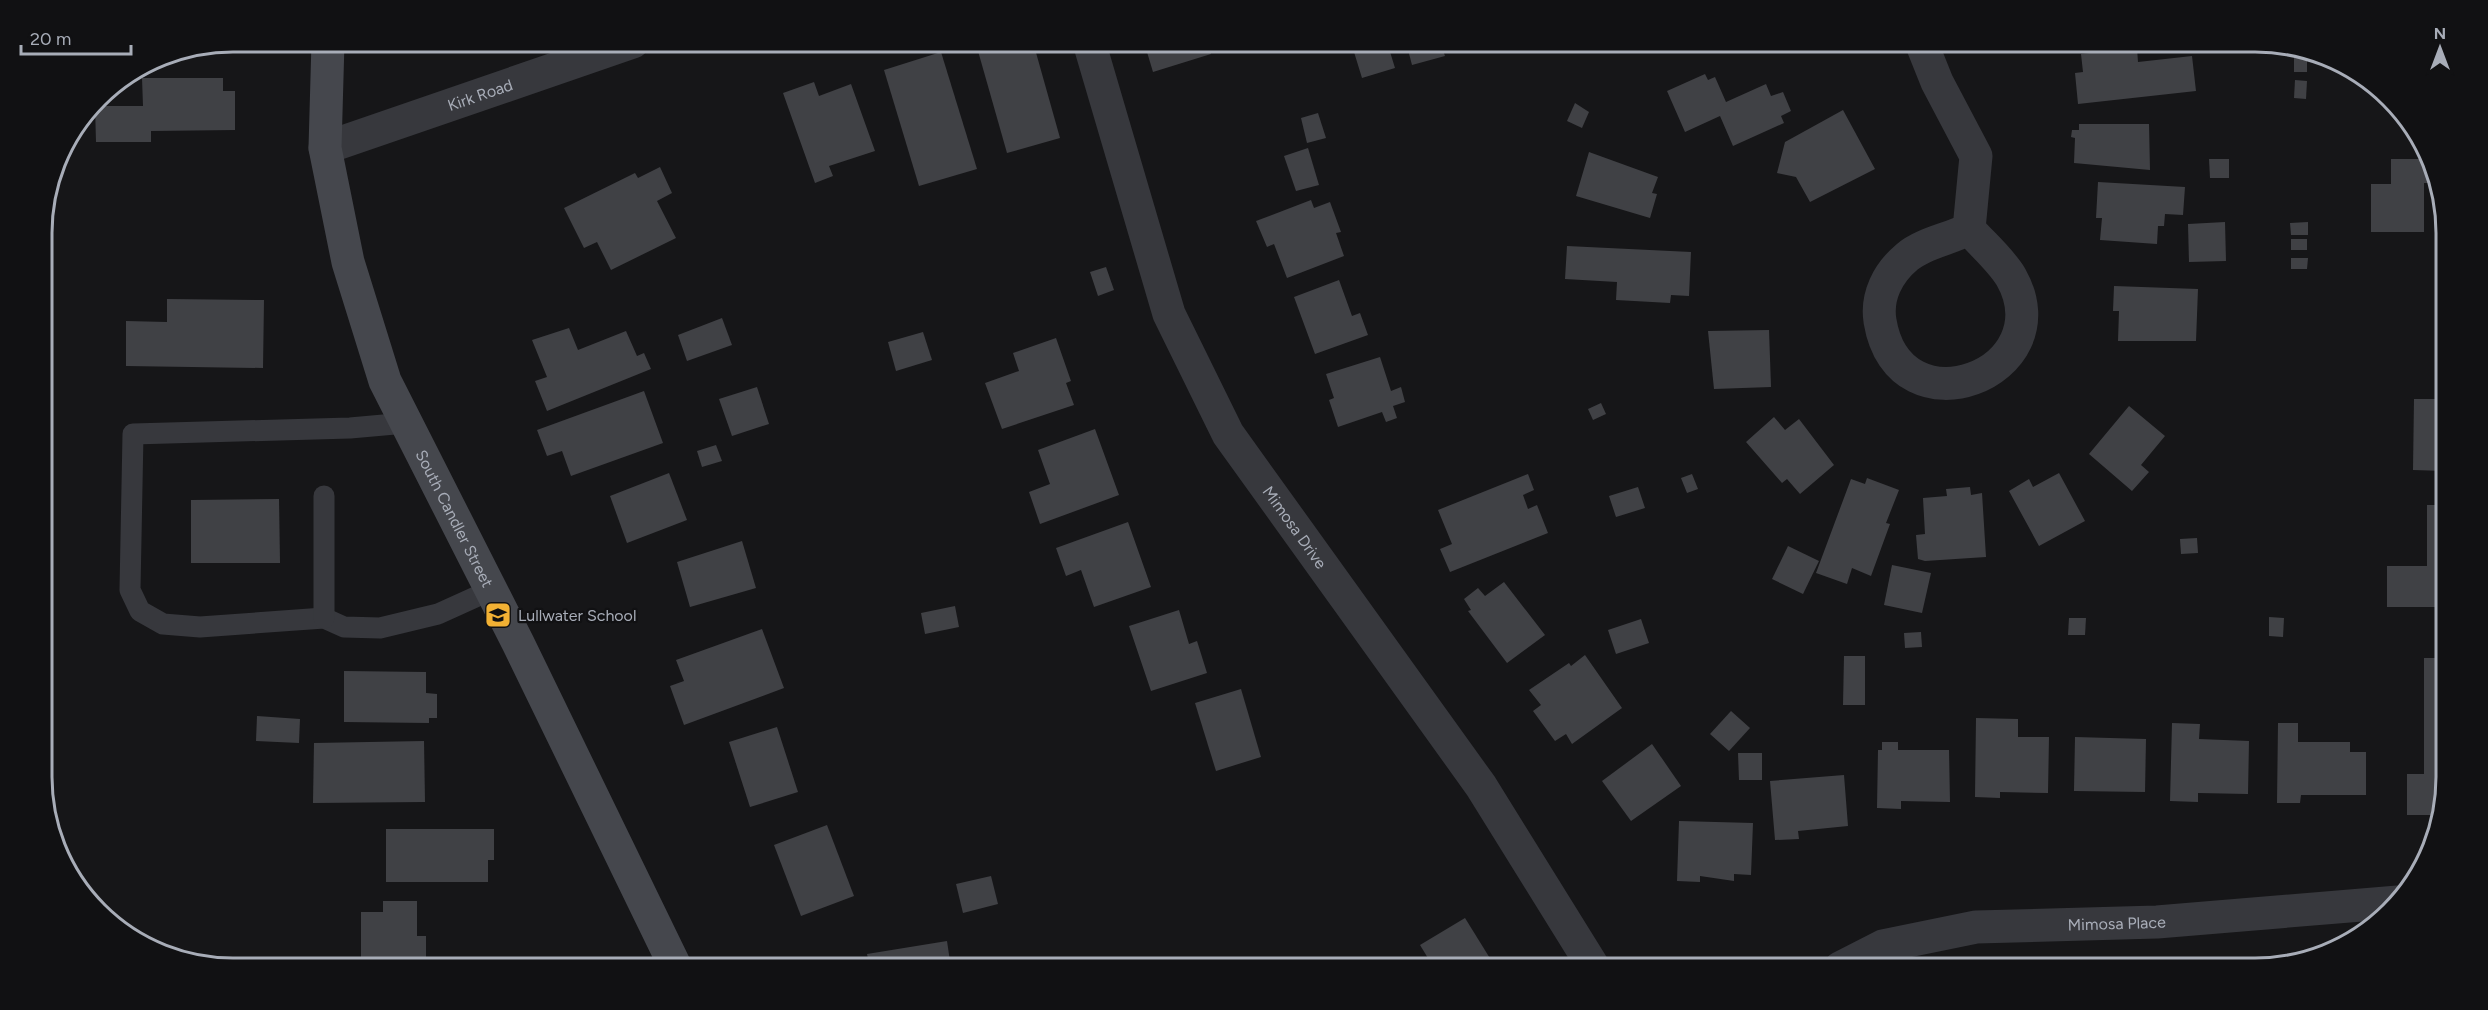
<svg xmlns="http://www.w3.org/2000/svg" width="2488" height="1010" viewBox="0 0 2488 1010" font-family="Figtree,sans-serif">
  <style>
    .building { fill: #404145 }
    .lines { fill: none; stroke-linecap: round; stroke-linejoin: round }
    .lane { stroke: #37383d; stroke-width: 21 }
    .street { stroke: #37383d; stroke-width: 33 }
    .secondary { stroke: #45474d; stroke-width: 33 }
    .labels { text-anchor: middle; stroke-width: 4.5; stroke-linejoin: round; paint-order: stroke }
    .street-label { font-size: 16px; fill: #a8adb8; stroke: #111113 }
    .poi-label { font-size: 16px; fill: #a8adb8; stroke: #111113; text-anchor: start }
    .rim { fill: none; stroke: #a8adb8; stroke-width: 3 }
  </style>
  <rect width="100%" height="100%" fill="#161618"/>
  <g class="building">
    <polygon points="1000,42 1033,42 1060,138 1007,153 978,51"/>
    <polygon points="1144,42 1207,42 1211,54 1153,72"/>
    <polygon points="1364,42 1387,42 1395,68 1362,78 1354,52 1366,48"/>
    <polygon points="1406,42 1440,42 1445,56 1412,65"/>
    <polygon points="2137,48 2138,62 2192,56 2196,91 2078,104 2075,73 2083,72 2081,54"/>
    <polygon points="941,52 977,169 919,186 884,70"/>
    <rect x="2294" y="54" width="13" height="18"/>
    <polygon points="1705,74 1708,80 1715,77 1726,102 1766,84 1771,96 1783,92 1791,111 1781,116 1784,123 1733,146 1720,116 1685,132 1667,91"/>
    <polygon points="142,78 223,78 223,91 235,91 235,130 151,131 151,142 96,142 95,106 143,106"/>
    <polygon points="2295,80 2307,81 2306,99 2294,98"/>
    <polygon points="814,82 819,96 851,84 875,151 829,166 833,176 815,183 783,93"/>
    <polygon points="1575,103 1589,112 1582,128 1567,121"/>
    <polygon points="1843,110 1875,169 1810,202 1796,177 1777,173 1785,142"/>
    <polygon points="1318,113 1326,138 1307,143 1301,118"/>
    <polygon points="2079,124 2149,124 2150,170 2074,163 2075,138 2071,137 2072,130 2079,130"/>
    <polygon points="1308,148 1319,185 1296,191 1284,156"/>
    <polygon points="1589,152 1658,177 1652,193 1657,194 1650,218 1576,196"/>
    <polygon points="2209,159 2229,159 2229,178 2210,178"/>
    <polygon points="2391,159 2424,159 2434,183 2424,183 2424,232 2371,232 2371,184 2391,184"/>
    <polygon points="660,167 672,193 657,201 676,238 611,270 597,242 584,248 564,208 635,173 638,178"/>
    <polygon points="2098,182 2185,187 2183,215 2165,214 2164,226 2158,226 2157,244 2100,240 2102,218 2096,218"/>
    <polygon points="1311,200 1314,208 1330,202 1341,232 1336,233 1344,256 1287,278 1274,244 1267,247 1256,221"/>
    <polygon points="2225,222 2226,261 2189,262 2188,224"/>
    <polygon points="2308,222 2308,235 2291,235 2290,223"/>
    <rect x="2291" y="239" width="16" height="11"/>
    <polygon points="1567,246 1691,252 1689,296 1671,295 1670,303 1616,300 1617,282 1565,279"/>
    <polygon points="2291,258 2308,258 2307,269 2291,269"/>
    <polygon points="1106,267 1114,290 1098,296 1090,272"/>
    <polygon points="1339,280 1352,316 1360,313 1368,335 1315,354 1294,297"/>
    <polygon points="2114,286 2198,289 2196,341 2118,341 2119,311 2113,311"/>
    <polygon points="167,299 264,300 263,368 126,366 126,321 167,322"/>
    <polygon points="722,318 732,345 687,361 678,335"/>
    <polygon points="569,328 578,350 626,331 637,356 644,353 651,369 547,411 535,381 547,377 532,340"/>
    <polygon points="1769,330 1771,387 1714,389 1708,331"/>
    <polygon points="923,332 932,360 896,371 888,342"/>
    <polygon points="1056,338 1071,381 1066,383 1074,405 1002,429 985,383 1019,371 1013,353"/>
    <polygon points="1380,357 1391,391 1401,387 1405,402 1393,406 1397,418 1386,422 1382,412 1338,427 1329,400 1334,398 1326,374"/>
    <polygon points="757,387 769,424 732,436 719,399"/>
    <polygon points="644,391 663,443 571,476 562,451 547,456 537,430"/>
    <polygon points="2414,399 2445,399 2445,471 2413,470"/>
    <polygon points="1601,403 1606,414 1593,420 1588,409"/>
    <polygon points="2129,406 2165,436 2141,465 2149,472 2132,491 2089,454"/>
    <polygon points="1774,417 1785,430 1799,419 1834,465 1800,494 1787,479 1782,483 1746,442"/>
    <polygon points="1095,429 1119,495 1040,524 1029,492 1050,484 1038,450"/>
    <polygon points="716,445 722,461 702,467 697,451"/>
    <polygon points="669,473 687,520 627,543 610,496"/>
    <polygon points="2059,473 2085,521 2039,546 2009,491 2029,479 2033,487"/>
    <polygon points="1528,474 1534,490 1523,495 1528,509 1537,505 1548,533 1450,572 1440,549 1452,544 1438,510"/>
    <polygon points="1692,474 1698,489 1687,493 1681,478"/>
    <polygon points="1867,478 1899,490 1886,523 1890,524 1871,576 1852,568 1847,584 1816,573 1851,479 1865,484"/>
    <polygon points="1638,487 1645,508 1616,517 1609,496"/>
    <polygon points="1970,487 1971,495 1982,493 1986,557 1925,561 1918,559 1916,535 1925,534 1923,498 1947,496 1946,489"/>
    <polygon points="2437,498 2445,498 2445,607 2387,607 2387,566 2427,566 2427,505 2437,505"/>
    <polygon points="279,499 280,563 191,563 191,500"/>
    <polygon points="1128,522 1151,587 1094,607 1081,570 1066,576 1056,548"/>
    <polygon points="2197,538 2198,553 2181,554 2180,539"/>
    <polygon points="742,541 756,588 690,607 677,562"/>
    <polygon points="1788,546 1819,561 1803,594 1772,579"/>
    <polygon points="1892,565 1931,573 1922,613 1884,605"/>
    <polygon points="1504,582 1545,635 1507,663 1468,611 1471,610 1464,599 1478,588 1485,596"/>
    <polygon points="955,606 959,627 925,634 921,613"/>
    <polygon points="1179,610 1189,644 1197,641 1207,673 1151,691 1129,626"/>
    <polygon points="2269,617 2284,618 2283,637 2269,636"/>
    <polygon points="2069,618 2086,618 2085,635 2068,635"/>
    <polygon points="1641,619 1649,643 1616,654 1608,630"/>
    <polygon points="762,629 784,688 684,725 670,686 684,681 676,660"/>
    <polygon points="1921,632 1922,647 1905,648 1904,633"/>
    <polygon points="1585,655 1622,708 1572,744 1566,734 1555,741 1533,711 1541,705 1529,690 1569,663 1571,666"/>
    <polygon points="1844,656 1865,656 1865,705 1843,705"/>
    <polygon points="2424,658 2446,658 2446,777 2440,815 2407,815 2407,774 2424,774"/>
    <polygon points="344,671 426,672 426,693 437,694 437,718 429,718 429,723 344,722"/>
    <polygon points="1241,689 1261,757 1216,771 1195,703"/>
    <polygon points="1731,711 1750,728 1729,751 1710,734"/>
    <polygon points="257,716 300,719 299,743 256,741"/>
    <polygon points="1976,718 2018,719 2018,737 2049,737 2048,793 2000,792 2000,798 1975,797"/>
    <polygon points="2172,723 2200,724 2199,739 2249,741 2248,794 2198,793 2198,802 2170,801"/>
    <polygon points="2278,723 2298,723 2298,742 2350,742 2350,752 2366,752 2366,795 2301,795 2300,803 2277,803"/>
    <polygon points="777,727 798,792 750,807 729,742"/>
    <polygon points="2075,737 2146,739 2145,792 2074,791"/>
    <polygon points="424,741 425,802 313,803 314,743"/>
    <polygon points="1882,742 1898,742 1898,750 1949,750 1950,802 1901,801 1901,809 1877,808 1878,750 1882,750"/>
    <polygon points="1652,744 1681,786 1631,821 1602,781"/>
    <polygon points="1738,753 1762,753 1762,780 1739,780"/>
    <polygon points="1844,775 1848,826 1798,831 1799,839 1775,840 1770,781"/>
    <polygon points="1679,821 1753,823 1751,875 1734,874 1734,881 1700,876 1700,882 1677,881"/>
    <polygon points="827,825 854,896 801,916 774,845"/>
    <polygon points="386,829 494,829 494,860 488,860 488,882 386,882"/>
    <polygon points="991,876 998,904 963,913 956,884"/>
    <polygon points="383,901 417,901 417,936 426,936 426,960 415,960 415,968 383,968 383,962 361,961 361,912 383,912"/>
    <polygon points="1465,918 1496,968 1434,968 1420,945"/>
    <polygon points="947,941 951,968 870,968 867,954"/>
  </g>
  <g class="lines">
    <g class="lane">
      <polyline points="406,423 350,428 133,434 130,590 140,611 163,624 200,627 324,618 344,627 380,628 438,614 491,590"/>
      <polyline points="324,496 324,618"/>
    </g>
    <g class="street">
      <path id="s1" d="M1089 42 1169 314 1228 434 1481 786 1594 968"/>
      <path d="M1921 42 1937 82 1976 156 1969 229C1982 244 2001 260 2011 277 2065 373 1899 437 1880 321 1876 296 1888 273 1907 257 1923 243 1950 239 1969 229"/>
      <path id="s2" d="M325 148 633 42"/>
      <path id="s3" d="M1840 968 1883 946 1976 927 2157 922 2398 902"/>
    </g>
    <path class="secondary" id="s4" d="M328 42 325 148 348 262 385 381 518 643 676 968"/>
  </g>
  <defs>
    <symbol id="school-square" viewBox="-11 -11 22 22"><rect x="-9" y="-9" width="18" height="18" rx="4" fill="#f2b134" stroke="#111113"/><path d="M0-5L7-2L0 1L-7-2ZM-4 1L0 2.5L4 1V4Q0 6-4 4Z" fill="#111"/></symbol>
  </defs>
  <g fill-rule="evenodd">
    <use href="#school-square" x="483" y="600" width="30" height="30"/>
  </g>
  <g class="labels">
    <g class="street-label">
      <text dy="6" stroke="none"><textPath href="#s2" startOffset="164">Kirk Road</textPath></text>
      <text dy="6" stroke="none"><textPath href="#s4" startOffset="501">South Candler Street</textPath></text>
      <text dy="6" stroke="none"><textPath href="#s1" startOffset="532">Mimosa Drive</textPath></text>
      <text dy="6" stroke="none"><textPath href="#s3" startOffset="284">Mimosa Place</textPath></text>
    </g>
    <g class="poi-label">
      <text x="518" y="621">Lullwater School</text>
    </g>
  </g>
  <path d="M0 0H2488V1010H0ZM233 52H2255A181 181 0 0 1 2436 233V777A181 181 0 0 1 2255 958H233A181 181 0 0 1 52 777V233A181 181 0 0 1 233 52Z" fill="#111113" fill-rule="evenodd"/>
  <path class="rim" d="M233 52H2255A181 181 0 0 1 2436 233V777A181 181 0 0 1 2255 958H233A181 181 0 0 1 52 777V233A181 181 0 0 1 233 52Z"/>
  <g transform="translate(2440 48)" stroke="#111113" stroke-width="4.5" paint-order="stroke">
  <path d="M0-4.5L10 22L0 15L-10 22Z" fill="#a8adb8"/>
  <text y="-9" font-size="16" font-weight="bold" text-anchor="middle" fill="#a8adb8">N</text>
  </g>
  <path d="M21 45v9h110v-9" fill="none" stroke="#a8adb8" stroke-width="3"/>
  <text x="30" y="45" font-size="18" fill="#a8adb8" stroke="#111113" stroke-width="4.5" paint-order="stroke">20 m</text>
</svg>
